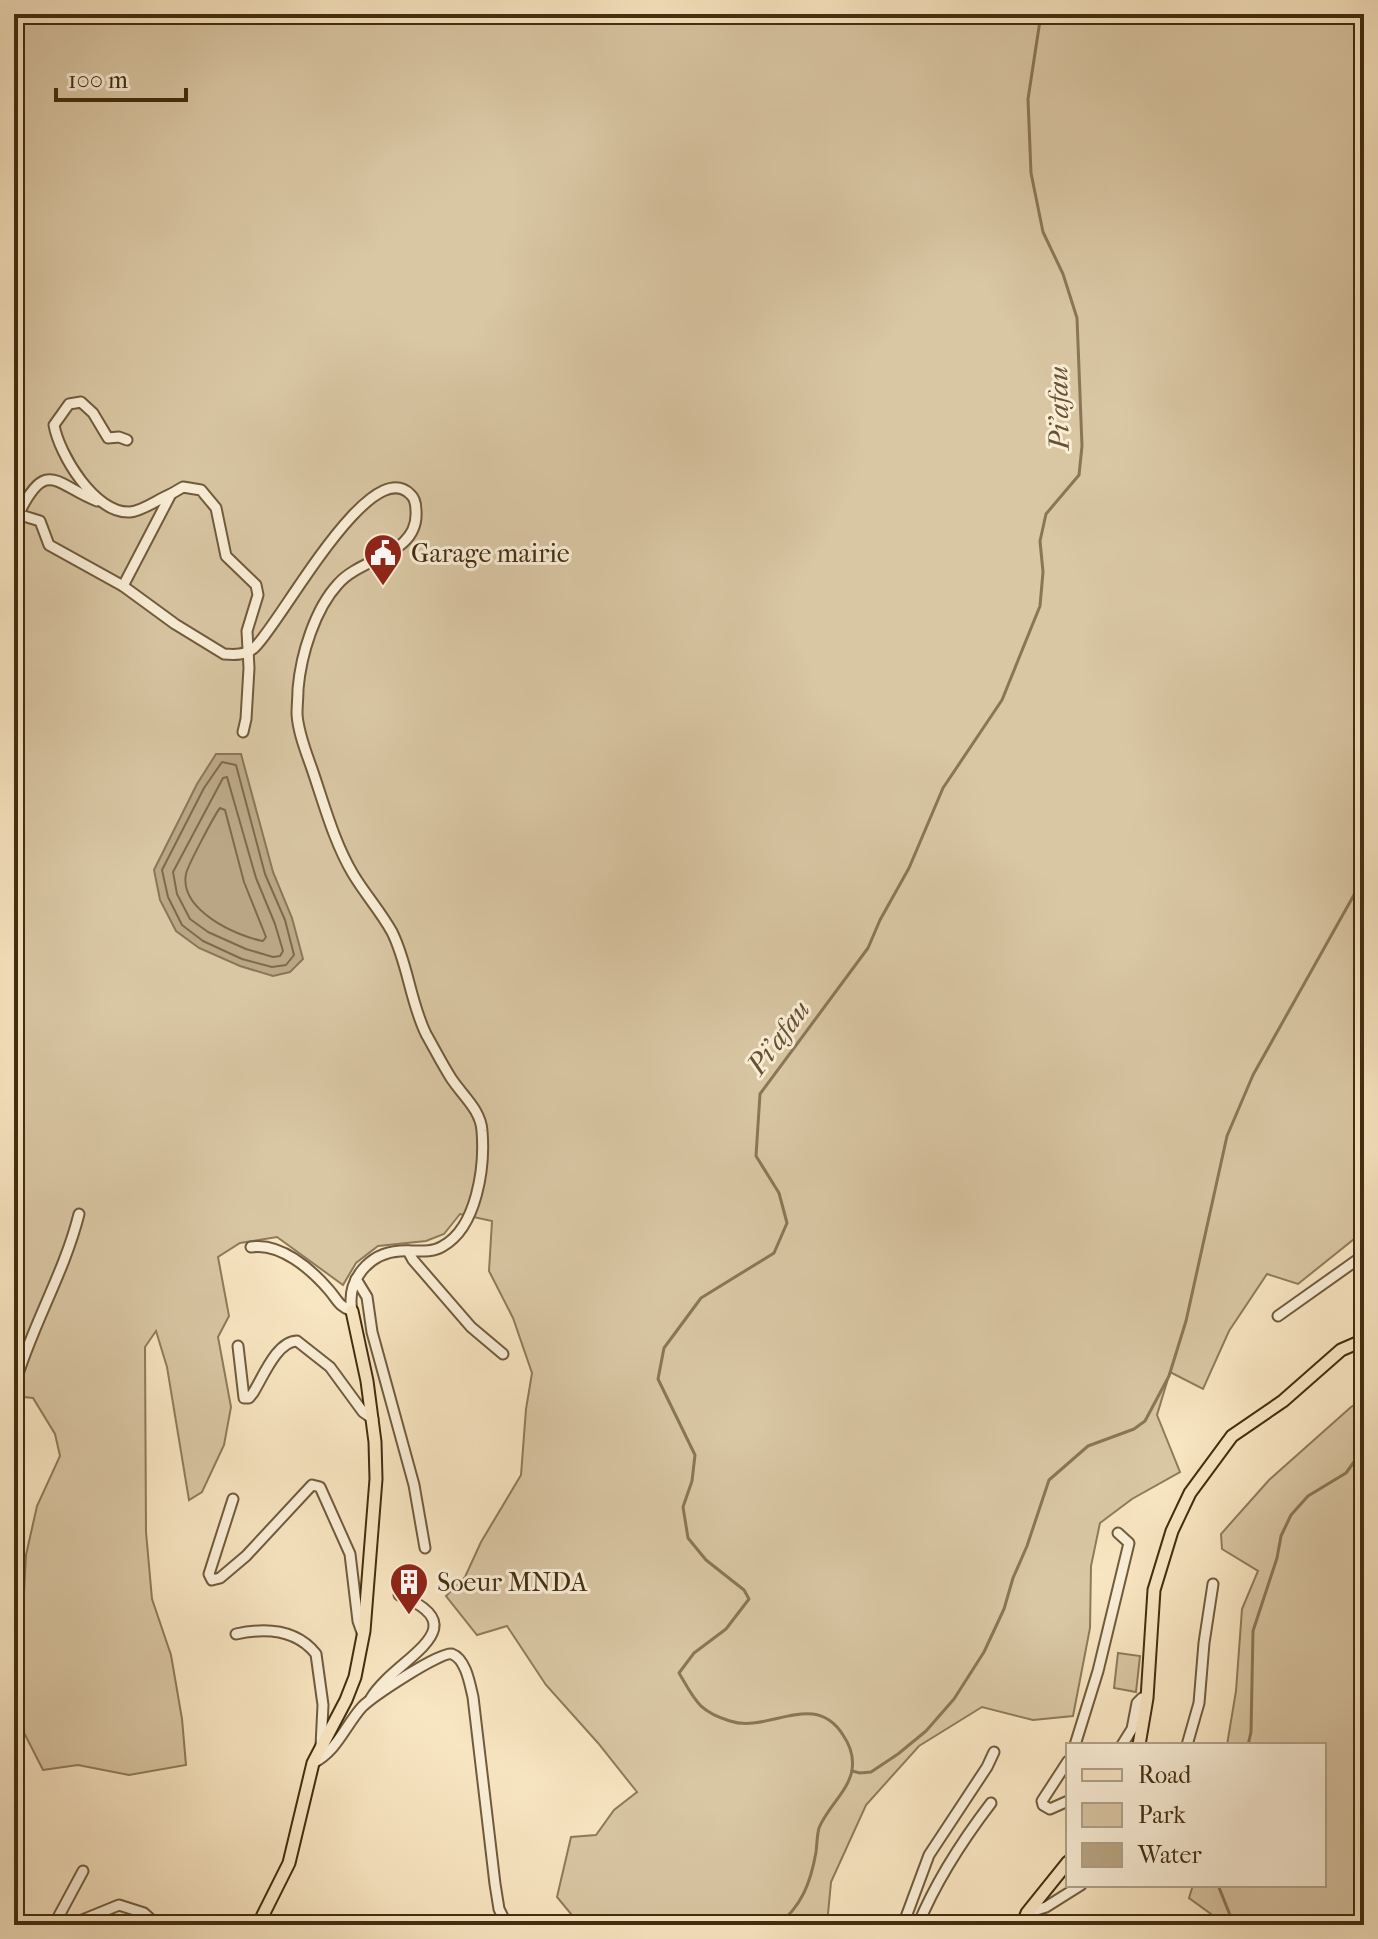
<svg xmlns="http://www.w3.org/2000/svg" width="1378" height="1939" viewBox="0 0 1378 1939" font-family="'IM FELL French Canon',serif">
  <style>
    .green { fill: #d9c6a3; stroke: #8e7a5a; stroke-width: 2 }
    .water { fill: #baa685; stroke: #8a7656; stroke-width: 2 }
    .lines { fill: none; stroke-linecap: round; stroke-linejoin: round }
    .shore { stroke: #7e6a4a; stroke-width: 2 }
    .stream { stroke: #8a7656; stroke-width: 3 }
    .minor-casing { stroke: #705b3c; stroke-width: 13 }
    .major-casing { stroke: #422d10; stroke-width: 15 }
    .minor { stroke: #faeed7; stroke-width: 9 }
    .major { stroke: #f8e5c1; stroke-width: 11 }
    .labels { text-anchor: middle; stroke-width: 6; stroke-linejoin: round; paint-order: stroke }
    .poi-label { font-size: 26px; fill: #422d10; stroke: #faeed7; text-anchor: start }
    .water-label { font-size: 28px; font-style: italic; fill: #665133; stroke: #faeed7 }
  </style>
  <rect width="100%" height="100%" fill="#f8e5c1"/>
  <filter id="stains"><feTurbulence type="fractalNoise" baseFrequency=".0025" numOctaves="4"/><feColorMatrix values="0 0 0 0 .2 0 0 0 0 .09 0 0 0 0 .02 0 0 0 .5 -.17"/></filter>
  <radialGradient id="worn" r=".72"><stop offset=".6" stop-color="#630" stop-opacity="0"/><stop offset="1" stop-color="#630" stop-opacity=".3"/></radialGradient>
  <g class="green">
    <polygon points="14,14 1364,14 1364,1231 1298,1284 1267,1274 1229,1331 1203,1389 1170,1372 1157,1415 1180,1472 1132,1499 1100,1523 1091,1566 1090,1628 1073,1716 1033,1720 982,1707 919,1746 866,1805 831,1882 827,1925 580,1925 557,1897 571,1837 596,1835 614,1810 637,1792 598,1743 546,1685 507,1626 477,1635 446,1596 465,1577 481,1542 521,1475 526,1409 532,1373 513,1318 489,1271 492,1221 460,1214 444,1234 426,1241 378,1246 356,1263 343,1285 277,1237 240,1243 218,1257 229,1316 218,1337 231,1407 224,1445 202,1492 189,1500 167,1367 156,1331 145,1347 146,1532 152,1599 171,1655 182,1719 186,1765 129,1775 78,1765 43,1770 18,1721 14,1702 14,1668 23,1612 26,1555 37,1506 60,1456 55,1434 33,1398 14,1396"/>
    <polygon points="1364,1399 1364,1925 1233,1925 1233,1922 1218,1919 1189,1898 1193,1885 1324,1885 1324,1745 1227,1745 1236,1691 1242,1609 1258,1571 1222,1549 1221,1534 1269,1480 1351,1407"/>
    <polygon points="1118,1653 1140,1656 1136,1692 1114,1688"/>
  </g>
  <polygon class="water" points="216,754 241,754 273,872 292,918 303,959 290,972 273,976 240,966 199,948 176,931 160,900 154,870 197,784"/>
  <g class="lines">
    <g class="shore">
      <polygon points="222,762 236,765 265,874 285,920 294,955 286,965 272,967 242,959 203,941 182,925 168,897 162,870 204,788"/>
      <polygon points="227,777 256,878 275,924 283,951 280,956 273,957 246,949 208,932 190,919 177,894 173,872 223,778"/>
      <path d="M220 808 225 810 244 882 266 937 263 941C236 936 179 910 186 874 187 867 215 814 220 808Z"/>
    </g>
    <g class="stream">
      <polyline points="1248,1745 1251,1732 1253,1631 1277,1558 1281,1536 1291,1515 1308,1496 1346,1473 1364,1448"/>
      <polyline points="852,1771 860,1773 871,1772 898,1754 926,1731 954,1699 984,1652 1004,1609 1013,1578 1027,1546 1049,1480 1088,1446 1134,1429 1145,1421 1169,1376 1186,1321 1227,1136 1253,1075 1364,877"/>
      <polyline points="1218,1885 1234,1925"/>
      <path d="M777 1925C802 1907 811 1881 816 1852 817 1844 817 1835 819 1828 827 1808 849 1790 852 1770 854 1757 850 1745 843 1735 814 1689 768 1734 730 1721 698 1711 695 1700 679 1673L694 1653 726 1629 749 1599 744 1590 706 1560 688 1538 683 1507 692 1481 695 1455 658 1379 664 1348 701 1298 774 1253 787 1223 779 1193 756 1156 760 1094 868 948 880 920 909 868 943 788 1002 700 1040 606 1043 572 1040 541 1046 514 1079 475 1082 446 1077 318 1063 274 1043 232 1031 173 1028 99 1041 14"/>
    </g>
    <defs>
      <g id="minor">
        <path d="M127 440 119 437 108 438 93 413 81 402 69 404 54 425C59 454 95 514 130 512 143 511 158 499 171 494"/>
        <path d="M14 513 40 521 49 545 123 586 175 624 224 654C235 655 245 655 254 648 278 628 369 453 410 494 415 498 416 505 416 511 419 555 361 557 338 584 315 609 301 654 298 689 298 697 297 706 297 714 298 732 306 752 312 769 324 804 334 842 353 874 365 894 381 912 392 932 408 964 410 1001 426 1034 434 1048 442 1064 451 1078 462 1095 481 1110 482 1131 485 1167 477 1227 443 1246 431 1254 414 1250 400 1251 369 1253 346 1280 352 1311 339 1307 337 1299 329 1290 311 1269 280 1242 251 1247"/>
        <path d="M19 513C47 457 56 485 97 501"/>
        <polyline points="123,586 171,494 183,487 201,490 216,508 226,556 256,585 258,595 247,631 249,668 246,719 243,732"/>
        <polyline points="408,1251 413,1260 471,1327 503,1354"/>
        <polyline points="356,1279 367,1297 372,1332 414,1485 425,1548"/>
        <polyline points="1278,1316 1364,1255"/>
        <path d="M238 1346 244 1398H249L253 1393C263 1377 277 1341 297 1341L330 1367 363 1412 373 1419"/>
        <path d="M14 1387C31 1327 64 1274 79 1214"/>
        <polyline points="233,1499 209,1574 212,1580 220,1578 246,1556 312,1485 320,1487 350,1554 358,1621 363,1635"/>
        <path d="M236 1634C264 1628 296 1629 316 1654L323 1705 321 1746"/>
        <path d="M371 1698C395 1658 482 1628 399 1595"/>
        <polyline points="1075,1745 1098,1671 1129,1543 1118,1533"/>
        <polyline points="1122,1745 1132,1729 1137,1703 1142,1698 1147,1698"/>
        <polyline points="1187,1745 1199,1703 1204,1643 1213,1584"/>
        <polyline points="1068,1761 1042,1801 1043,1805 1050,1809 1068,1801"/>
        <path d="M313 1763C337 1751 345 1726 362 1707 372 1697 440 1651 452 1654 466 1659 470 1685 473 1697L495 1884 499 1909 507 1925"/>
        <polyline points="1027,1913 1046,1907 1081,1885"/>
        <polyline points="54,1925 83,1871"/>
        <polyline points="70,1925 119,1905 144,1913 154,1922"/>
        <polyline points="139,1925 147,1921 162,1925"/>
        <polyline points="903,1925 929,1855 987,1767 994,1752"/>
        <path d="M918 1925C936 1881 962 1841 991 1803"/>
      </g>
      <g id="major">
        <polyline points="1139,1745 1147,1698 1154,1590 1172,1531 1190,1493 1232,1436 1283,1401 1341,1350 1364,1340"/>
        <polyline points="258,1925 289,1863 313,1763 346,1700 355,1677 364,1631 376,1479 375,1442 367,1381 352,1311"/>
        <polyline points="1022,1925 1027,1913 1068,1862"/>
      </g>
    </defs>
    <use href="#minor" class="minor-casing"/>
    <use href="#major" class="major-casing"/>
    <use href="#minor" class="minor"/>
    <use href="#major" class="major"/>
  </g>
  <defs>
    <symbol id="civic-pin" viewBox="-11 -11 22 30"><path d="M0 17L-7.5 6A9.5 9.5 0 1 1 7.5 6Z" fill="#8f2418" stroke="#faeed7"/><path d="M-.6-6.5H3V-4.5H.6V-3L4-1V1h2V6H-6V1h2V-1L-.6-3ZM-1.2 2.5V6h2.4V2.5Z" fill="#fff"/></symbol>
    <symbol id="building-pin" viewBox="-11 -11 22 30"><path d="M0 17L-7.5 6A9.5 9.5 0 1 1 7.5 6Z" fill="#8f2418" stroke="#faeed7"/><path d="M-4-6H4V6H1V3H-1V6H-4ZM-2.5-4.3h1.7v1.8h-1.7ZM.8-4.3h1.7v1.8H.8ZM-2.5-1h1.7V.8h-1.7ZM.8-1h1.7V.8H.8Z" fill="#fff"/></symbol>
  </defs>
  <g fill-rule="evenodd">
    <use href="#civic-pin" x="361" y="531" width="44" height="60"/>
    <use href="#building-pin" x="387" y="1560" width="44" height="60"/>
  </g>
  <g class="labels">
    <g class="poi-label">
      <text x="411" y="562">Garage mairie</text>
      <text x="437" y="1591">Soeur MNDA</text>
    </g>
    <g class="water-label">
      <text transform="translate(1058 408) rotate(-91)" y="10">Pi'afau</text>
      <text transform="translate(778 1037) rotate(-53)" y="10">Pi'afau</text>
    </g>
  </g>
  <rect width="1378" height="1939" fill="none" stroke="#f8e5c1" stroke-width="48"/>
  <rect x="16" y="16" width="1346" height="1907" fill="none" stroke="#422d10" stroke-width="4"/>
  <rect x="24" y="24" width="1330" height="1891" fill="none" stroke="#422d10" stroke-width="2"/>
  <rect x="1066" y="1743" width="260" height="144" fill="#faeed7" stroke="#b0a187" stroke-width="2"/>
  <rect x="1082" y="1769" width="40" height="12" fill="#f8e5c1" stroke="#b0a187" stroke-width="2"/>
  <text x="1138" y="1783" font-size="24" fill="#422d10">Road</text>
  <rect x="1082" y="1803" width="40" height="24" fill="#d9c6a3" stroke="#b0a187" stroke-width="2"/>
  <text x="1138" y="1823" font-size="24" fill="#422d10">Park</text>
  <rect x="1082" y="1843" width="40" height="24" fill="#baa685" stroke="#b0a187" stroke-width="2"/>
  <text x="1138" y="1863" font-size="24" fill="#422d10">Water</text>
  <path d="M56 88v12h130v-12" fill="none" stroke="#422d10" stroke-width="4"/>
  <text x="68" y="88" font-size="24" fill="#422d10" stroke="#faeed7" stroke-width="6" paint-order="stroke">100 m</text>
  <rect width="100%" height="100%" filter="url(#stains)"/>
  <rect width="100%" height="100%" fill="url(#worn)"/>
</svg>
